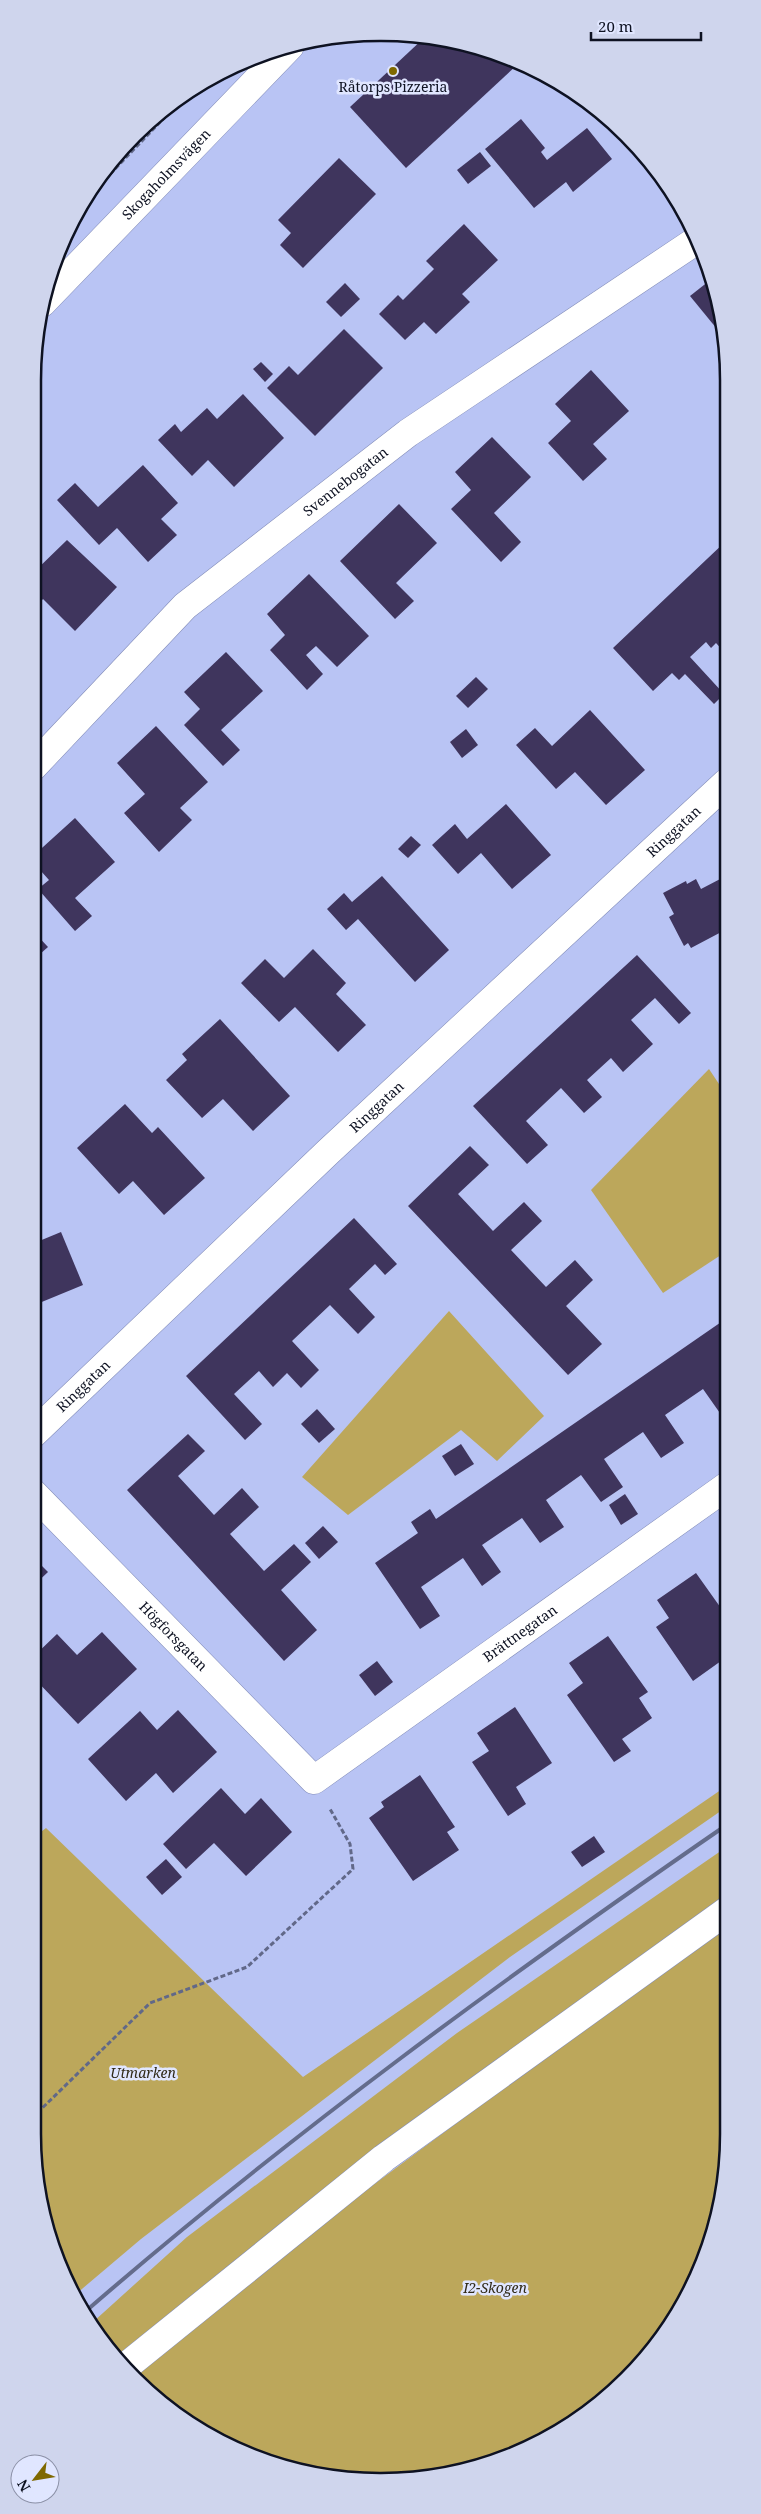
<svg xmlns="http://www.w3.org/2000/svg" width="761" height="2514" viewBox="0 0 761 2514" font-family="'Noto Serif',serif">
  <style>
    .green { fill: #bca75b }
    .building { fill: #3f355d }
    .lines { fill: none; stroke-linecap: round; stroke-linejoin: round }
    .minor-casing { stroke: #838db9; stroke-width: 29 }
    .path { stroke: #616888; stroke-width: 3; stroke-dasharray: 5 2.5; stroke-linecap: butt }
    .minor { stroke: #fff; stroke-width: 28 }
    .rail { stroke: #646c8c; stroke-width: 4 }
    .poi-dot { fill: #7f6900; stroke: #e0e6ff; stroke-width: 2 }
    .labels { text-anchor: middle; stroke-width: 5; stroke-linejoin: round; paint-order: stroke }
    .poi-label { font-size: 14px; fill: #0e1222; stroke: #e0e6ff }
    .street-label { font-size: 14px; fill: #0e1222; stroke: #e0e6ff }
    .park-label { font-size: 14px; font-style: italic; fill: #302a18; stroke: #e0e6ff }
    .rim { fill: none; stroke: #0e1222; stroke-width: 2.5 }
  </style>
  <rect width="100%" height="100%" fill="#b9c4f4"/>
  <g class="green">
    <polygon points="709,1069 727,1096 727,1251 663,1293 591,1190"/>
    <polygon points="449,1311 544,1416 497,1461 461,1430 348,1515 302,1477"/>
    <polygon points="728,1785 728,1806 510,1957 141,2239 76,2294 59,2266 39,2201 33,2134 33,1838 46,1828 303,2077"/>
    <polygon points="728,1846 728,1895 380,2145 115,2357 93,2322 187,2237 457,2033"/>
    <polygon points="728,1921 728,2133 722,2201 682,2308 642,2363 592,2410 534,2446 471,2470 357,2481 290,2470 226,2445 169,2410 132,2375 248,2278"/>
  </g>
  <g class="building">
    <polygon points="425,37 448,39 517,65 406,168 350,107"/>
    <polygon points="521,119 545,148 541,152 547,160 587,128 612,159 573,192 566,182 534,208 485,149"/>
    <polygon points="480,152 491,166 468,184 457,170"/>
    <polygon points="339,158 376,194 303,268 280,245 291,233 278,220"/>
    <polygon points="464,224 498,260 462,294 470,302 436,334 424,322 405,340 379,314 398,295 403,300 434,269 426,261"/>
    <polygon points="709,281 726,335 726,340 690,296"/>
    <polygon points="345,283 360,299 341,317 326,302"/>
    <polygon points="344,329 383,368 315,436 267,388 289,366 298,375"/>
    <polygon points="261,362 273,374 265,382 253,369"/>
    <polygon points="591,370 629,411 593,444 607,459 583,481 548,443 571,421 555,404"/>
    <polygon points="243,394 284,438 234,487 208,460 192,476 158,440 175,424 181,432 207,408 217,419"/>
    <polygon points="726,404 726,417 719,411"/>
    <polygon points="492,437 531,477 494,513 521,542 501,562 451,509 471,490 455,472"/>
    <polygon points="143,465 178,503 161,519 177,535 148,562 117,528 99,545 57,500 75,483 98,507"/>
    <polygon points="399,504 437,543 396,583 414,601 395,619 340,561"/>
    <polygon points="67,540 117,587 75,631 43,599 32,611 32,574"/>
    <polygon points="726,541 726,622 722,626 726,631 726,654 716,643 711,648 706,642 690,657 724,694 714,704 685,674 679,680 672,673 653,691 613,648"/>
    <polygon points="309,574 369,636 337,667 316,646 306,655 323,674 307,690 270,650 285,635 267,614"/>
    <polygon points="226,652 263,691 221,730 240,750 223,766 184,725 200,709 184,692"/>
    <polygon points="32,659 41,668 32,677"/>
    <polygon points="476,677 488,689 468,708 456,696"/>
    <polygon points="590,710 645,770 606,805 575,772 556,789 516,745 535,728 552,746"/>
    <polygon points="156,726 208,782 180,808 192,820 159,852 124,813 145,794 117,763"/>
    <polygon points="466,729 478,745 462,758 450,742"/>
    <polygon points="506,804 551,855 512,889 481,853 458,874 432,845 455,824 467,839"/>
    <polygon points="75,818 115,862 75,898 92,916 75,931 38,889 49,880 32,861 32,857"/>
    <polygon points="411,836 421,845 408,858 398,849"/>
    <polygon points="382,876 449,950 415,982 358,919 346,930 327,909 344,893 352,902"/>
    <polygon points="724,877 726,881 727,929 691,948 688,943 684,946 669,917 674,914 663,893 686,881 687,884 696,879 701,889"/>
    <polygon points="32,930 48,947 32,961"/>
    <polygon points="313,949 346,983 336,994 366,1025 338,1052 295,1007 279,1022 241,983 265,959 284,978"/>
    <polygon points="637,955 691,1013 679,1024 655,998 631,1020 653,1044 623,1072 611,1058 587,1080 602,1097 584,1113 561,1088 526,1121 548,1145 527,1164 473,1106"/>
    <polygon points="220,1019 290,1096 253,1131 223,1099 202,1118 166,1080 187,1060 182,1054"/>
    <polygon points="125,1104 152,1133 158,1127 205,1178 164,1215 133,1181 119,1194 77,1148"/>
    <polygon points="470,1146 489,1165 458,1194 493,1231 524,1202 542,1221 511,1250 546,1287 575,1260 593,1280 566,1306 602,1344 568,1375 408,1206"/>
    <polygon points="32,1191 39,1204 32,1207"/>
    <polygon points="354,1218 397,1264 385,1275 375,1264 349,1289 375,1317 358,1334 330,1305 292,1341 319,1370 301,1388 287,1373 273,1387 259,1371 234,1394 262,1424 245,1440 186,1376"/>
    <polygon points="61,1232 83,1285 32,1306 32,1244"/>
    <polygon points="727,1318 727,1371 724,1373 727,1378 727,1412 722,1416 703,1389 665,1415 684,1443 661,1458 643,1432 604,1459 623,1487 601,1502 581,1475 546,1500 564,1527 540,1543 522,1518 482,1545 501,1572 482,1586 463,1558 421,1587 440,1616 420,1629 375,1563 418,1533 411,1522 430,1509 436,1519"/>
    <polygon points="317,1409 335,1429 319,1443 301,1424"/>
    <polygon points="188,1434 205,1451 178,1476 214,1515 242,1488 259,1507 230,1534 264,1571 294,1544 311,1562 281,1590 317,1630 284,1661 127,1490"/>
    <polygon points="461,1444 474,1464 455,1476 442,1456"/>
    <polygon points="625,1494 638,1514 621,1525 609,1505"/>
    <polygon points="323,1526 338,1542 319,1559 305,1543"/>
    <polygon points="32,1556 48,1572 32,1587"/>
    <polygon points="696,1573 728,1618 728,1656 693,1681 656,1627 669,1618 657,1600"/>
    <polygon points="102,1632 137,1669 78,1724 32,1676 32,1658 57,1634 77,1655"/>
    <polygon points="608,1636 648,1692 639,1698 652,1718 622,1739 631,1751 614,1762 567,1695 583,1683 569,1663"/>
    <polygon points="377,1661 393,1682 375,1696 359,1675"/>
    <polygon points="515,1707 552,1763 516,1787 526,1804 508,1816 472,1762 489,1751 477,1733"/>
    <polygon points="178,1710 217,1752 173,1793 156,1773 126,1801 88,1759 140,1711 157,1730"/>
    <polygon points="420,1775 455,1827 447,1832 459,1850 413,1881 369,1818 384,1807 381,1802"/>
    <polygon points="221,1788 245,1814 261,1798 292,1832 246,1876 214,1843 186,1869 163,1844"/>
    <polygon points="594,1836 605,1852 582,1867 571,1852"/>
    <polygon points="166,1859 182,1877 162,1895 146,1877"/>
  </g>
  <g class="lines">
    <defs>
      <g id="minor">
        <path id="s1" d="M42 303 290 46"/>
        <path id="s2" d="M32 768 185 606 408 433 697 240"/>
        <path id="s3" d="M32 1435 328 1152 726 783"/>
        <path id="s4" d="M32 1492 314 1780 727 1486"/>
        <polyline points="124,2368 384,2158 728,1910"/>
      </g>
    </defs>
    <use href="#minor" class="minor-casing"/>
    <g class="path">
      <polyline points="84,201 193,88"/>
      <polyline points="32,2118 150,2003 247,1967 353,1869 350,1844 330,1809"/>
    </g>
    <use href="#minor" class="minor"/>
    <path class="rail" d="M86 2311C289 2135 507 1976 728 1824"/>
  </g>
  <circle class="poi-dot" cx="393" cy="71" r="5"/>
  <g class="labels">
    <g class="poi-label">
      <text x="393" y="92">Råtorps Pizzeria</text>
    </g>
    <g class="street-label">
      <text dy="5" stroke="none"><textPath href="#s1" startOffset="179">Skogaholmsvägen</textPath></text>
      <text dy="5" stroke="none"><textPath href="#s2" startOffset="426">Svennebogatan</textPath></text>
      <text dy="5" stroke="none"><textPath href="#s3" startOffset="881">Ringgatan</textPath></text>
      <text dy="5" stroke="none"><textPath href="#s3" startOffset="476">Ringgatan</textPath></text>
      <text dy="5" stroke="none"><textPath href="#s3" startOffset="71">Ringgatan</textPath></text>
      <text dy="5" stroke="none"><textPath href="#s4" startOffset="656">Brättnegatan</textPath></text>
      <text dy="5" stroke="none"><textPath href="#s4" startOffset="202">Högforsgatan</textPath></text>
    </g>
    <g class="park-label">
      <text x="143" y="2078">Utmarken</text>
      <text x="495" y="2293">I2-Skogen</text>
    </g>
  </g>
  <path d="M0 0H761V2514H0ZM380 41H381A339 339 0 0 1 720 380V2134A339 339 0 0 1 381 2473H380A339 339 0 0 1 41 2134V380A339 339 0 0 1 380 41Z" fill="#cfd5ed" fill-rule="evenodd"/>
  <path class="rim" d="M380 41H381A339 339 0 0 1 720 380V2134A339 339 0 0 1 381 2473H380A339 339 0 0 1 41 2134V380A339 339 0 0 1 380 41Z"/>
  <g transform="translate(35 2479) rotate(239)"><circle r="24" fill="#e0e6ff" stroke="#8c91a7"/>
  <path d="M0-4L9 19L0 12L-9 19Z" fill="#7f6900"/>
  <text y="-8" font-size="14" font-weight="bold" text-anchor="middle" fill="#0e1222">N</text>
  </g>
  <path d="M591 32v8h110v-8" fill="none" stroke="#0e1222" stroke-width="2.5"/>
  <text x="598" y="32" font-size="15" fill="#0e1222" stroke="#e0e6ff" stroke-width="4" paint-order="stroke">20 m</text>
</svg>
